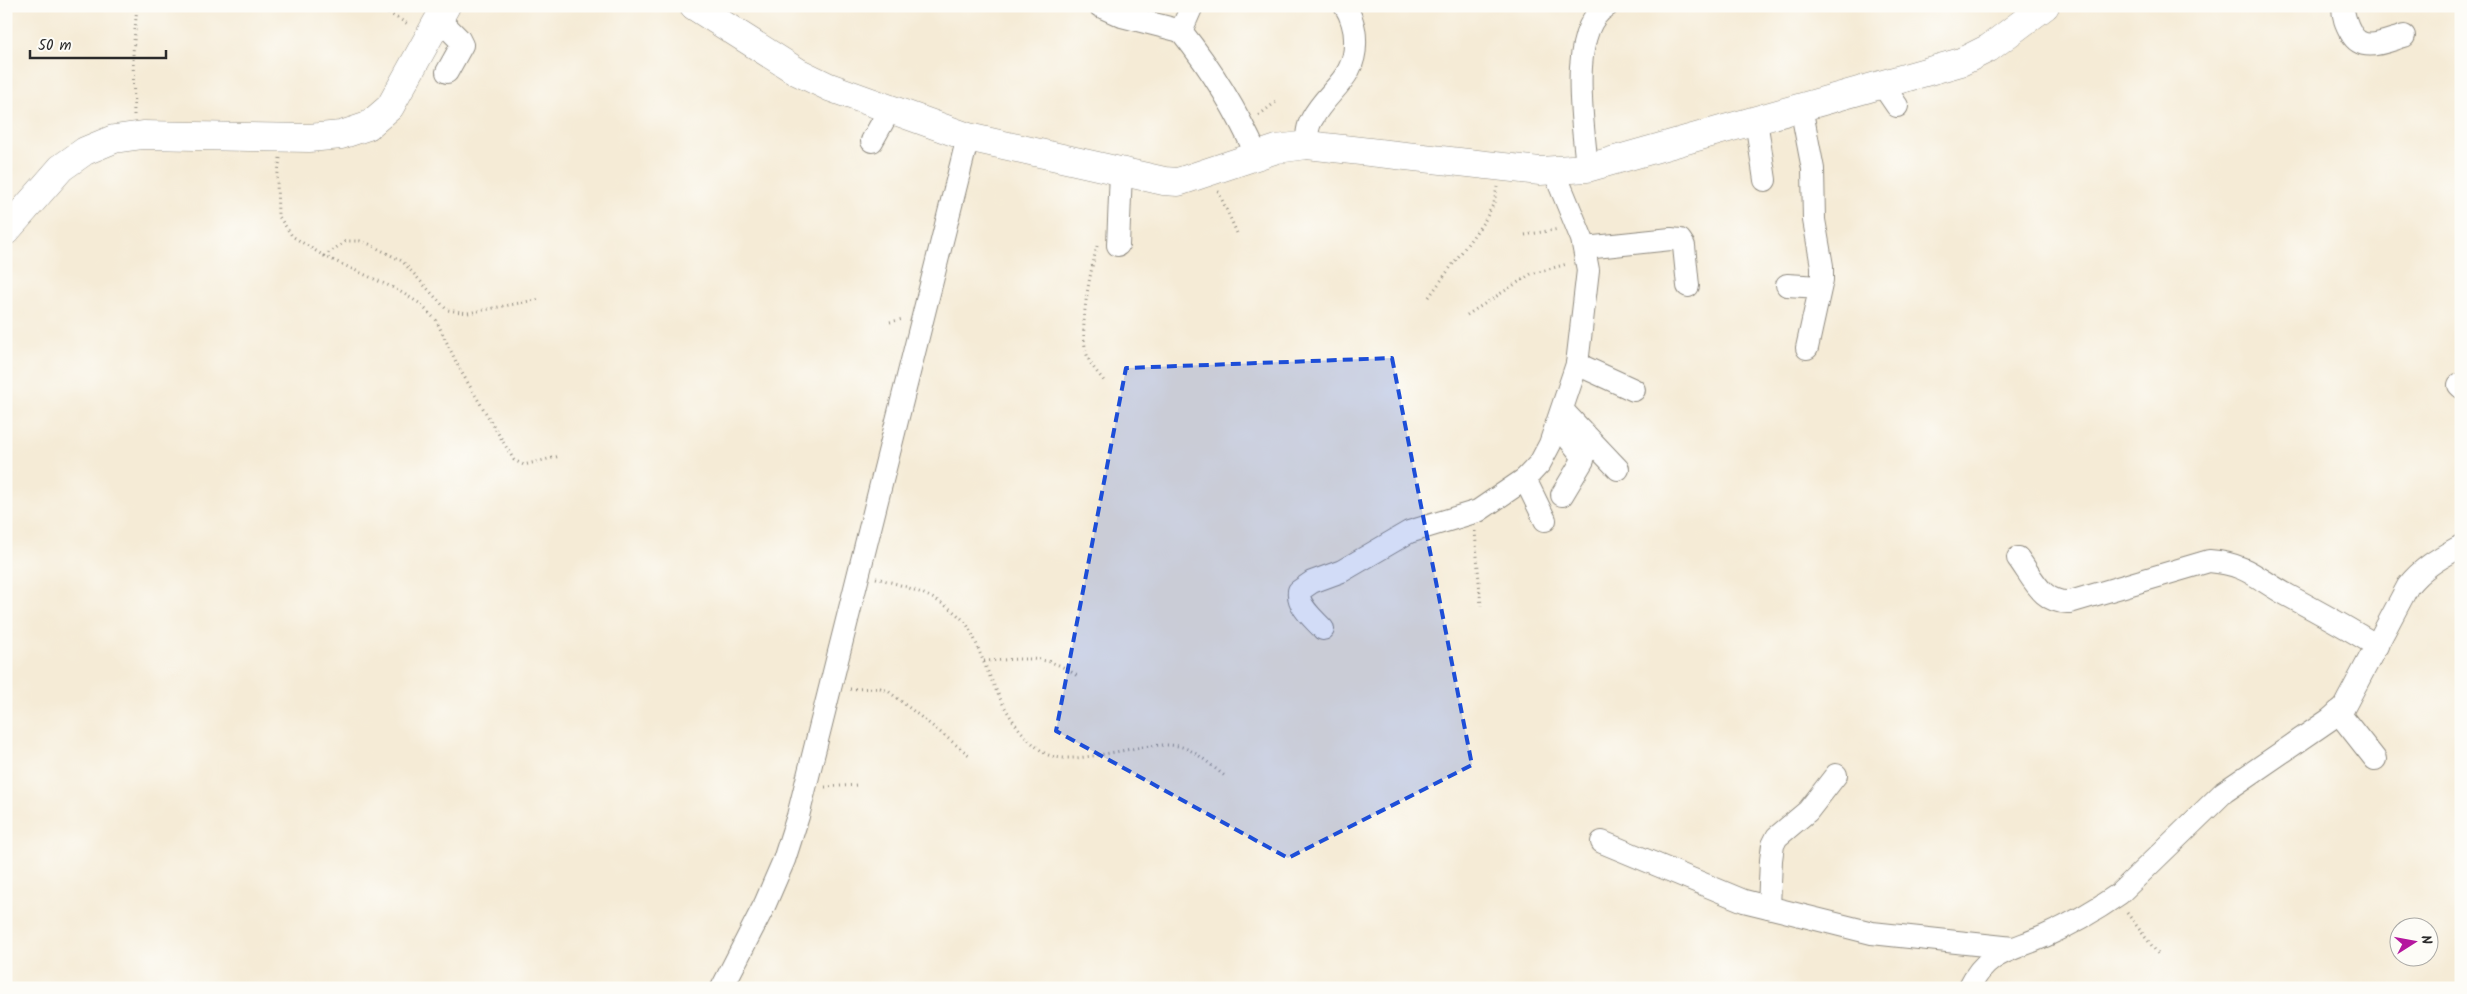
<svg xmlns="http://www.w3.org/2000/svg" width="2467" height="994" viewBox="0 0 2467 994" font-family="Kalam,sans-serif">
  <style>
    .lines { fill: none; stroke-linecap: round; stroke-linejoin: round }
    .minor-casing { stroke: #908b80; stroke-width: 24 }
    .major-casing { stroke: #908b80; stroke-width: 29 }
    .path { stroke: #908b80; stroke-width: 3; stroke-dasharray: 1 4; stroke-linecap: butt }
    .minor { stroke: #fff; stroke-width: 22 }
    .major { stroke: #fff; stroke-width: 28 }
    .marked { fill: #1d4ed8; fill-opacity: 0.2; stroke: #1d4ed8; stroke-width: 4; stroke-dasharray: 10 6; stroke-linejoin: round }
  </style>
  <rect width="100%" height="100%" fill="#fdfcf7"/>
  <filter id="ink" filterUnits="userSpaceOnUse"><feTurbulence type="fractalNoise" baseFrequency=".02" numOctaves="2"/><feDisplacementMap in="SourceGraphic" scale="10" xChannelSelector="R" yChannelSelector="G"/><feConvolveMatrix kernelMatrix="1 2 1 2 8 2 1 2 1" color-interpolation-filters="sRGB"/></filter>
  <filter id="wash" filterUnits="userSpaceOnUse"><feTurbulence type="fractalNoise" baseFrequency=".0096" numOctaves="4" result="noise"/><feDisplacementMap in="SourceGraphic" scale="20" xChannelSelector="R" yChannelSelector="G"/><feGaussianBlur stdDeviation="1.12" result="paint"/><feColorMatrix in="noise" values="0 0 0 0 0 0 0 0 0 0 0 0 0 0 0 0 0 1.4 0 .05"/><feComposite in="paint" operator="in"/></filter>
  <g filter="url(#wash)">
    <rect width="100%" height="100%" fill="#f5ebd6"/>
  </g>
  <g filter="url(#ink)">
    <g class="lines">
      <defs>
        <g id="minor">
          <polyline points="1100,6 1122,16 1181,31 1192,6"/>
          <path d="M2343 6C2343 17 2346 24 2351 33 2362 54 2386 41 2404 36"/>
          <polyline points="439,19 459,39 462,45 447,72"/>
          <path d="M1181 31C1212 70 1237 111 1257 156"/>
          <polyline points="1882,84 1897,106"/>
          <polyline points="1801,107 1813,169 1814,220 1822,266 1822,280 1807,348"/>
          <polyline points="1756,120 1765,180"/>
          <polyline points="872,141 890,109"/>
          <path d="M1307 145C1307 135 1307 127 1312 119 1328 89 1357 79 1355 39 1355 29 1351 15 1345 6"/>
          <path d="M1587 168C1584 128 1566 30 1607 6"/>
          <polyline points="1118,245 1121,172"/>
          <polyline points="1585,248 1671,239 1680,240 1684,246 1688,286"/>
          <polyline points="1787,285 1820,287"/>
          <polyline points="1577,364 1634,390"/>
          <polyline points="2459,385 2461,387"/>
          <polyline points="1566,414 1618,469"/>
          <polyline points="1557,424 1581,454 1583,460 1562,495"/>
          <polyline points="1525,479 1545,520"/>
          <path d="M2018 558C2033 578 2042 604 2070 602L2209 561C2248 564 2257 579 2289 596 2319 612 2348 628 2377 646"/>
          <path d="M1323 629C1314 619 1297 606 1299 591L1312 582 1342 571 1409 532 1478 511 1525 479 1540 463 1550 444 1577 364 1588 270 1582 239 1554 171"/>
          <polyline points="2338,712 2375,759"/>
          <polyline points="1602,842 1744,901 1872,933 2013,948"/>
          <polyline points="1769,907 1771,860 1773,845 1777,837 1808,811 1836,775"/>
          <polyline points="722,988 765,904 784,860 798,816 968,137"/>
          <path d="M1969 988C1987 951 2011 951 2045 936 2070 925 2096 910 2119 894L2224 792 2329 720 2344 707 2408 586C2423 567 2440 558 2461 546"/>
        </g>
        <g id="major">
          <polyline points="694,6 798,72 829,87 968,137 1164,181 1178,182 1277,149 1307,145 1540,171 1587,168 1961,62 1989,48 2045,6"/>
          <polyline points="6,231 61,168 85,151 114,139 143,135 309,138 341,135 368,126 390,107 446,6"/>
        </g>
      </defs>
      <use href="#minor" class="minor-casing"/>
      <use href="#major" class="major-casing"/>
      <g class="path">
        <polyline points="375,6 410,25"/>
        <polyline points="134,115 133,53 137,6"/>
        <polyline points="1259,115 1276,102"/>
        <polyline points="280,158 277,180 278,215 292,236 324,256 396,289 419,303 436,320 459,368 514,460 524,465 560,456"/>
        <polyline points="1218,191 1237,233"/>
        <polyline points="1525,235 1559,229"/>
        <path d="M1097 246C1090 274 1078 328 1087 355 1090 365 1098 373 1104 381"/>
        <polyline points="324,256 346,241 360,241 369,244 402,261 447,310 468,313 540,299"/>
        <polyline points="1429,297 1485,220 1494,203 1497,187"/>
        <polyline points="1467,315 1531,274 1567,264"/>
        <polyline points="890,322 903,319"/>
        <polyline points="1475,531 1481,606"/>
        <path d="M876 578C906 586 938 596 961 618 972 628 976 644 982 658 997 693 1011 729 1043 752 1069 771 1143 739 1178 746 1195 749 1211 766 1225 776"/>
        <path d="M984 661C1021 660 1046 652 1077 676"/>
        <polyline points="850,689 880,688 888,691 969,755"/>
        <polyline points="825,787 857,785"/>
        <polyline points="2127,913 2158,954"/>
      </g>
      <use href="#minor" class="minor"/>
      <use href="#major" class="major"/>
    </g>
  </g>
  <path class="marked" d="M1392 358 1472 765 1288 858 1056 731 1126 368Z"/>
  <rect width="2467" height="994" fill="none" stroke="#fdfcf7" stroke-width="25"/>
  <g transform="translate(2414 942) rotate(79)"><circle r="24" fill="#fdfcf7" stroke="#a9a8a5"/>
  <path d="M0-4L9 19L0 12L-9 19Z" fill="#b5179e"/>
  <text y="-8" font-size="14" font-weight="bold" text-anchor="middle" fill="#2b2b2b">N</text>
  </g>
  <path d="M30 50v8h136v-8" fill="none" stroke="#2b2b2b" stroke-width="2.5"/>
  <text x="38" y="50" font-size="15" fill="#2b2b2b" stroke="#fdfcf7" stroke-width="4" paint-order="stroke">50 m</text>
</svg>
